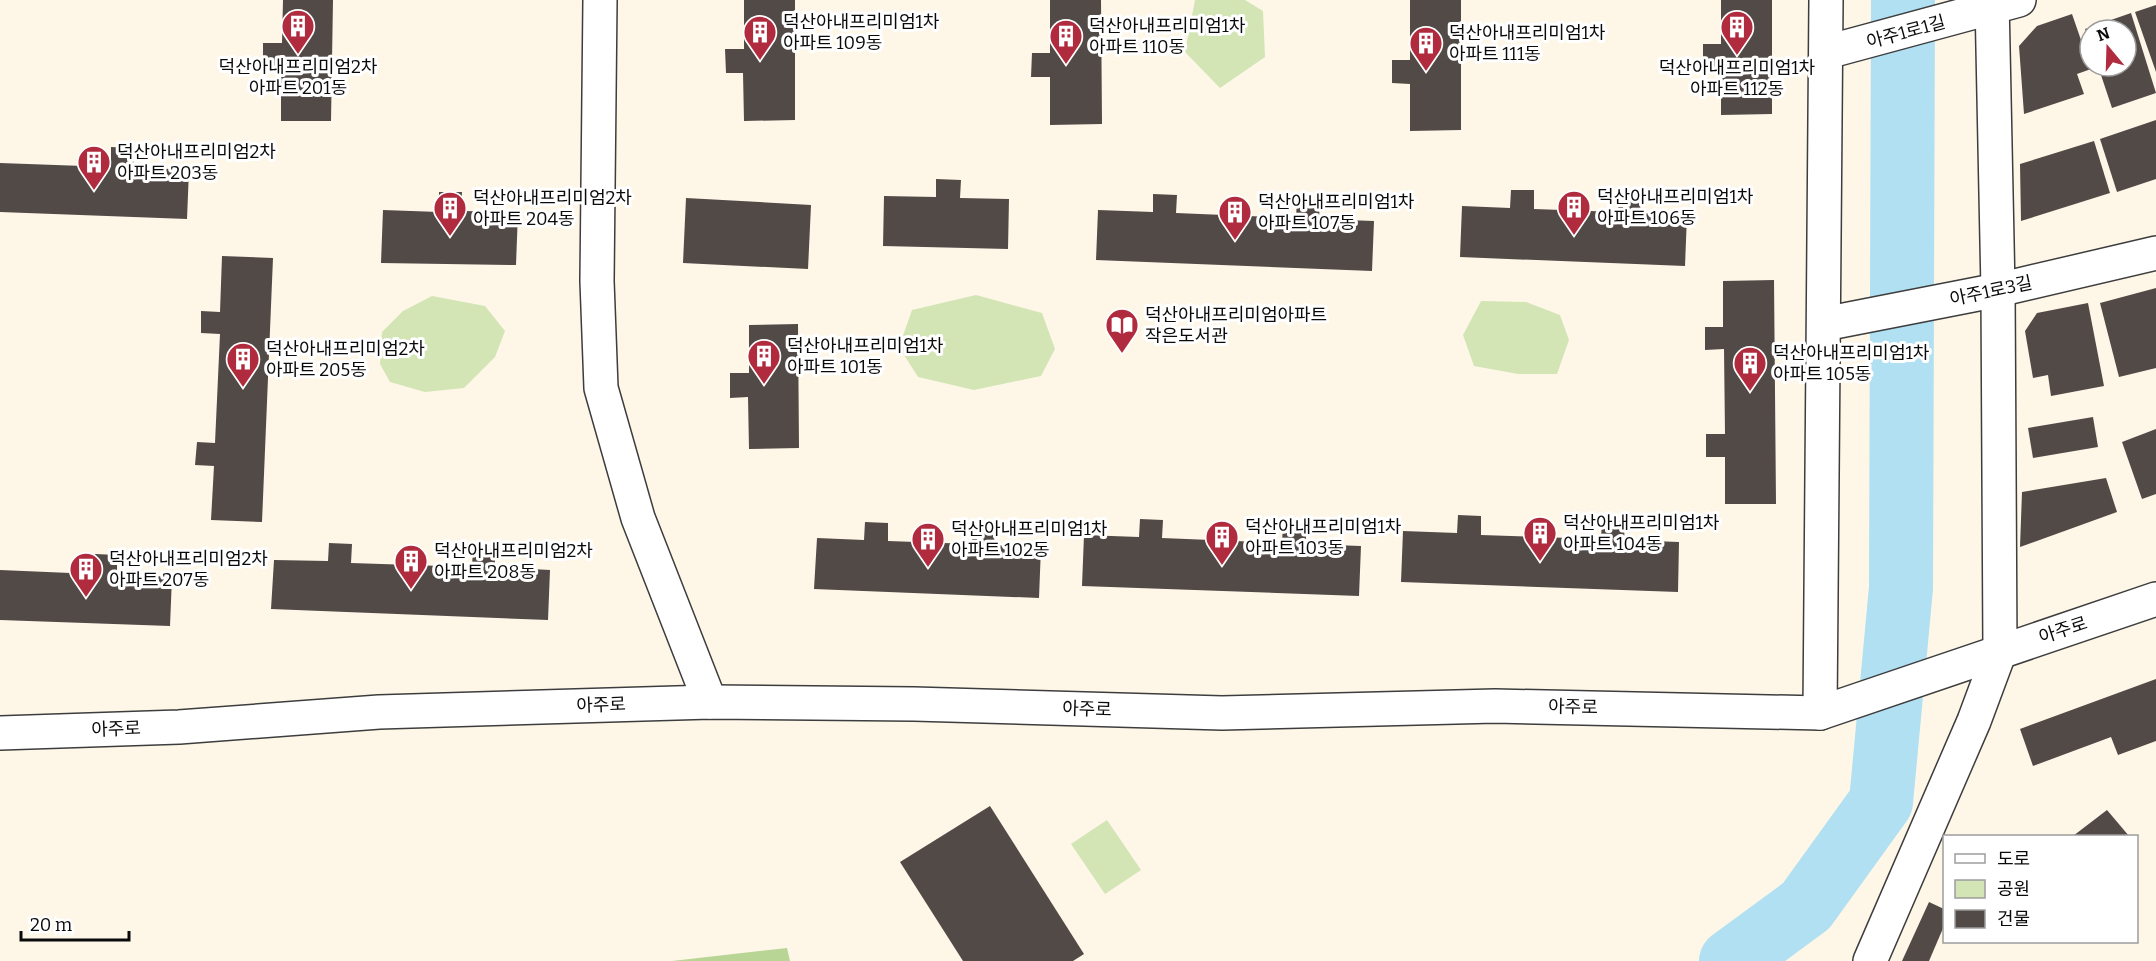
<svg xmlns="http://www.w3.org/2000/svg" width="2156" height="961" viewBox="0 0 2156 961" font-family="Bitter,'Noto Sans KR',serif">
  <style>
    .green { fill: #d3e5b5 }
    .forest { fill: #b8d595 }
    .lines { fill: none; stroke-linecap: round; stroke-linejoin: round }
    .river { stroke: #b0e0f2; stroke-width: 64 }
    .building { fill: #524a47 }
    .minor-casing { stroke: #3d3d3d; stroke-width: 36 }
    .minor { stroke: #fff; stroke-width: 33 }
    .labels { text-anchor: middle; stroke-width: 6; stroke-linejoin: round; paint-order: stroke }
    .poi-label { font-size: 18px; fill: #0a0a0a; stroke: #fff; text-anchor: start }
    .street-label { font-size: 18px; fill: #0a0a0a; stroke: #fff }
  </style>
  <rect width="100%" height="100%" fill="#fef7e8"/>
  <g class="green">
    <polygon points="1195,0 1245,0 1263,11 1265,57 1220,88 1185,52"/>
    <polygon points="976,295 1042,313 1055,349 1041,376 974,390 918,377 899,347 912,310"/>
    <polygon points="432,296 485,306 505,331 495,357 464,388 425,392 390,382 380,364 382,332 403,311"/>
    <polygon points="1481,301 1526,302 1560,315 1569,340 1557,374 1518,374 1474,366 1463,335"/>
    <polygon points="1107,820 1141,870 1105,894 1071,844"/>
  </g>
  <polygon class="forest" points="787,948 790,961 672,961"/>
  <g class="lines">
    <polyline class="river" points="1731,961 1806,906 1881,802 1901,588 1903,0"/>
  </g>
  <g class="building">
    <polygon points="283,0 333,0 331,121 281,121 281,66 263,66 263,43 282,43"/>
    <polygon points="744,0 795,0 795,120 744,121 743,73 726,73 725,49 744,49"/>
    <polygon points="1050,0 1101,0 1102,124 1050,125 1050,77 1031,77 1032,53 1050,53"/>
    <polygon points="1410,0 1461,0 1461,130 1410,131 1410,84 1392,83 1392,60 1410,60"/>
    <polygon points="1721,0 1772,0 1772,114 1721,115 1721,67 1703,67 1703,44 1721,44"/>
    <polygon points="2156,5 2156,72 2135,12"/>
    <polygon points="2131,13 2156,93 2112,108 2098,66 2126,66 2126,30 2090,30 2090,43 2085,29"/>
    <polygon points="2072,14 2091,69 2077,74 2084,94 2024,114 2019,46 2037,26"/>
    <polygon points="2156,120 2156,179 2117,192 2100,139"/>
    <polygon points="2094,141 2110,193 2021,221 2020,164"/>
    <polygon points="111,147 134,148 133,167 189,170 187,219 0,212 0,163 111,167"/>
    <polygon points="936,179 961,180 960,198 1009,199 1008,249 883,246 884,196 936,197"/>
    <polygon points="1511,190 1534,190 1534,209 1618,212 1619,193 1641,194 1640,213 1687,215 1685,266 1460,257 1462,206 1510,208"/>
    <polygon points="439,192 462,192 461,211 518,212 516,265 381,263 383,210 439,212"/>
    <polygon points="1153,194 1177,195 1176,213 1296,218 1297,199 1320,200 1319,219 1374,221 1372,271 1096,260 1098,210 1153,212"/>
    <polygon points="686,198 811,205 808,269 683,263"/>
    <polygon points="222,256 273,258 262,522 211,520 214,466 195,465 197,442 215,443 220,334 201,333 201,311 220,312"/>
    <polygon points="1774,280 1776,504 1725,504 1725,457 1706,457 1706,434 1725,434 1724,349 1705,350 1705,327 1723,327 1723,281"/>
    <polygon points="2156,288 2156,368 2119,377 2100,303"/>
    <polygon points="2088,303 2104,386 2051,396 2048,375 2033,378 2025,331 2037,313"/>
    <polygon points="798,324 799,448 749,449 748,397 730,398 730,373 749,373 749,325"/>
    <polygon points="2093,417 2098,447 2033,458 2028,428"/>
    <polygon points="2156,429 2156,494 2142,499 2122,442"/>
    <polygon points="2106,478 2117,512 2020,547 2022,492"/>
    <polygon points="1458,515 1481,516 1481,535 1601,539 1602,520 1625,521 1624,540 1679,542 1678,592 1401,582 1403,531 1457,533"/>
    <polygon points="1140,519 1163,520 1162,538 1282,543 1283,524 1306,525 1306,544 1361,546 1359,596 1082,586 1084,535 1139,537"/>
    <polygon points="865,522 888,523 888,541 972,544 973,526 995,526 994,545 1041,547 1039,598 814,589 817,538 864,540"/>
    <polygon points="329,543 352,544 351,563 472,567 473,548 495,549 495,567 550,570 548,620 271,609 274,560 328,561"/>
    <polygon points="95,554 117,555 117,574 172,577 170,626 0,620 0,570 94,574"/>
    <polygon points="2156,679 2156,741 2118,755 2111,737 2033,766 2020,729"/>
    <polygon points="990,806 1084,954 1073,961 963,961 900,862"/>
    <polygon points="2107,810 2129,836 2073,836"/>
    <polygon points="1929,902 1944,909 1944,926 1929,961 1902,961"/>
  </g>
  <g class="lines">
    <defs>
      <g id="minor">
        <polyline points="600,0 597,281 601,388 638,518 710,702"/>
        <polyline points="1827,52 2019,0"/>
        <polyline points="1824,324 1998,290 2156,253"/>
        <polyline points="1820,713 1826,0"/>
        <polyline points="0,733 179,727 379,712 710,702 914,704 1222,713 1495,706 1820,713 2156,599"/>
        <polyline points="1870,961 1974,721 2000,651 1998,290 1992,0"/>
      </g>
    </defs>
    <use href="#minor" class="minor-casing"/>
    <use href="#minor" class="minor"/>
  </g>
  <defs>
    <symbol id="building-pin" viewBox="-11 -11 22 30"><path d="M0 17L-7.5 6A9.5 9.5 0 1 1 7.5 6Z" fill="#b12b3f" stroke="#fff"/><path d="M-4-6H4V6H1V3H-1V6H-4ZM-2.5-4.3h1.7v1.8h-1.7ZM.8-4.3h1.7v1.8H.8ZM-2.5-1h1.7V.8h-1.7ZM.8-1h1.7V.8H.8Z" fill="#fff"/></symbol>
    <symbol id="library-pin" viewBox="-11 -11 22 30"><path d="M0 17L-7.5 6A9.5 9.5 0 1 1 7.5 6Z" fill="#b12b3f" stroke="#fff"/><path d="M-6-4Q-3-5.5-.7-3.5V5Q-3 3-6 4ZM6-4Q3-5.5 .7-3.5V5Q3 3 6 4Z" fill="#fff"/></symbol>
  </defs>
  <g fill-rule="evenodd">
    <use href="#building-pin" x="279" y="7" width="38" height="52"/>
    <use href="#building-pin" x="1718" y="8" width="38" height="52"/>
    <use href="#building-pin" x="741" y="13" width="38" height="52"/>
    <use href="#building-pin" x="1047" y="17" width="38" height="52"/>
    <use href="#building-pin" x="1407" y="24" width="38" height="52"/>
    <use href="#building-pin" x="75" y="143" width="38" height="52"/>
    <use href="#building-pin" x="1555" y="188" width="38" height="52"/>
    <use href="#building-pin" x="431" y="189" width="38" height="52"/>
    <use href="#building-pin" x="1216" y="193" width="38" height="52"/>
    <use href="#library-pin" x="1103" y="306" width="38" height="52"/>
    <use href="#building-pin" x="745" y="337" width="38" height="52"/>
    <use href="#building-pin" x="224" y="340" width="38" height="52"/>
    <use href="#building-pin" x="1731" y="344" width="38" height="52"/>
    <use href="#building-pin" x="1521" y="514" width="38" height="52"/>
    <use href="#building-pin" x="1203" y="518" width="38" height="52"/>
    <use href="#building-pin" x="909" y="520" width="38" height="52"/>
    <use href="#building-pin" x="392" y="542" width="38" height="52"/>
    <use href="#building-pin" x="67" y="550" width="38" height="52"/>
  </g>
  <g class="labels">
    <g class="poi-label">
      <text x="783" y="28">덕산아내프리미엄1차<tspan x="783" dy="21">아파트 109동</tspan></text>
      <text x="1089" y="32">덕산아내프리미엄1차<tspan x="1089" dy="21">아파트 110동</tspan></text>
      <text x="1449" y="39">덕산아내프리미엄1차<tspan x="1449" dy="21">아파트 111동</tspan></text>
      <text x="298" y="73" text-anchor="middle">덕산아내프리미엄2차<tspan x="298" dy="21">아파트 201동</tspan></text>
      <text x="1737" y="74" text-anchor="middle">덕산아내프리미엄1차<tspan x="1737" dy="21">아파트 112동</tspan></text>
      <text x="117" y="158">덕산아내프리미엄2차<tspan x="117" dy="21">아파트 203동</tspan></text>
      <text x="1597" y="203">덕산아내프리미엄1차<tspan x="1597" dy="21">아파트 106동</tspan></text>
      <text x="473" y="204">덕산아내프리미엄2차<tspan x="473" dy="21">아파트 204동</tspan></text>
      <text x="1258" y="208">덕산아내프리미엄1차<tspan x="1258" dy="21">아파트 107동</tspan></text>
      <text x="1145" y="321">덕산아내프리미엄아파트<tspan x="1145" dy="21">작은도서관</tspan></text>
      <text x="787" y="352">덕산아내프리미엄1차<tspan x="787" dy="21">아파트 101동</tspan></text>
      <text x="266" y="355">덕산아내프리미엄2차<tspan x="266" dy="21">아파트 205동</tspan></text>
      <text x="1773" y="359">덕산아내프리미엄1차<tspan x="1773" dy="21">아파트 105동</tspan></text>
      <text x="1563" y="529">덕산아내프리미엄1차<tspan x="1563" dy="21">아파트 104동</tspan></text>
      <text x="1245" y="533">덕산아내프리미엄1차<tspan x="1245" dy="21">아파트 103동</tspan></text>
      <text x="951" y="535">덕산아내프리미엄1차<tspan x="951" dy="21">아파트 102동</tspan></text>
      <text x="434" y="557">덕산아내프리미엄2차<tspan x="434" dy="21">아파트 208동</tspan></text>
      <text x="109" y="565">덕산아내프리미엄2차<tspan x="109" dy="21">아파트 207동</tspan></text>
    </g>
    <g class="street-label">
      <text transform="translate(1906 32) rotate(-15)" y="6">아주1로1길</text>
      <text transform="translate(1991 291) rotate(-12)" y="6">아주1로3길</text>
      <text transform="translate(2063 630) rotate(-18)" y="6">아주로</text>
      <text transform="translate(601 705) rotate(-2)" y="6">아주로</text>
      <text transform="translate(1573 707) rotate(1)" y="6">아주로</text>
      <text transform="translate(1087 709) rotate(2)" y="6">아주로</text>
      <text transform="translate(116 729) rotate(-2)" y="6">아주로</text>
    </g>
  </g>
  <rect x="1943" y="835" width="195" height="108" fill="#ffffff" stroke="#9d9d9d" stroke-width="1.5"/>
  <rect x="1955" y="854" width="30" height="9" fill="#ffffff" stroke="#9d9d9d" stroke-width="1.5"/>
  <text x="1997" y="865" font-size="18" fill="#0a0a0a">도로</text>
  <rect x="1955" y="880" width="30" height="18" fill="#d3e5b5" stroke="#9d9d9d" stroke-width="1.5"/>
  <text x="1997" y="895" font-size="18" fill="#0a0a0a">공원</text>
  <rect x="1955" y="910" width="30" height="18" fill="#524a47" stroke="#9d9d9d" stroke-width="1.5"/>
  <text x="1997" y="925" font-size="18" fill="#0a0a0a">건물</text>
  <g transform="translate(2108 48) rotate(341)"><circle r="28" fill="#ffffff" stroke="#9d9d9d" stroke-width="1.5"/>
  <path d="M0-4.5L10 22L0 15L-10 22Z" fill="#b12b3f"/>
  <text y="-9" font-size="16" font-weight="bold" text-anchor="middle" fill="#0a0a0a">N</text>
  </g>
  <path d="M21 931v9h108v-9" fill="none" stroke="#0a0a0a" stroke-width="3"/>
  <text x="30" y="931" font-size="18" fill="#0a0a0a" stroke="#ffffff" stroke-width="4.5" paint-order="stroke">20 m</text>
</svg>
